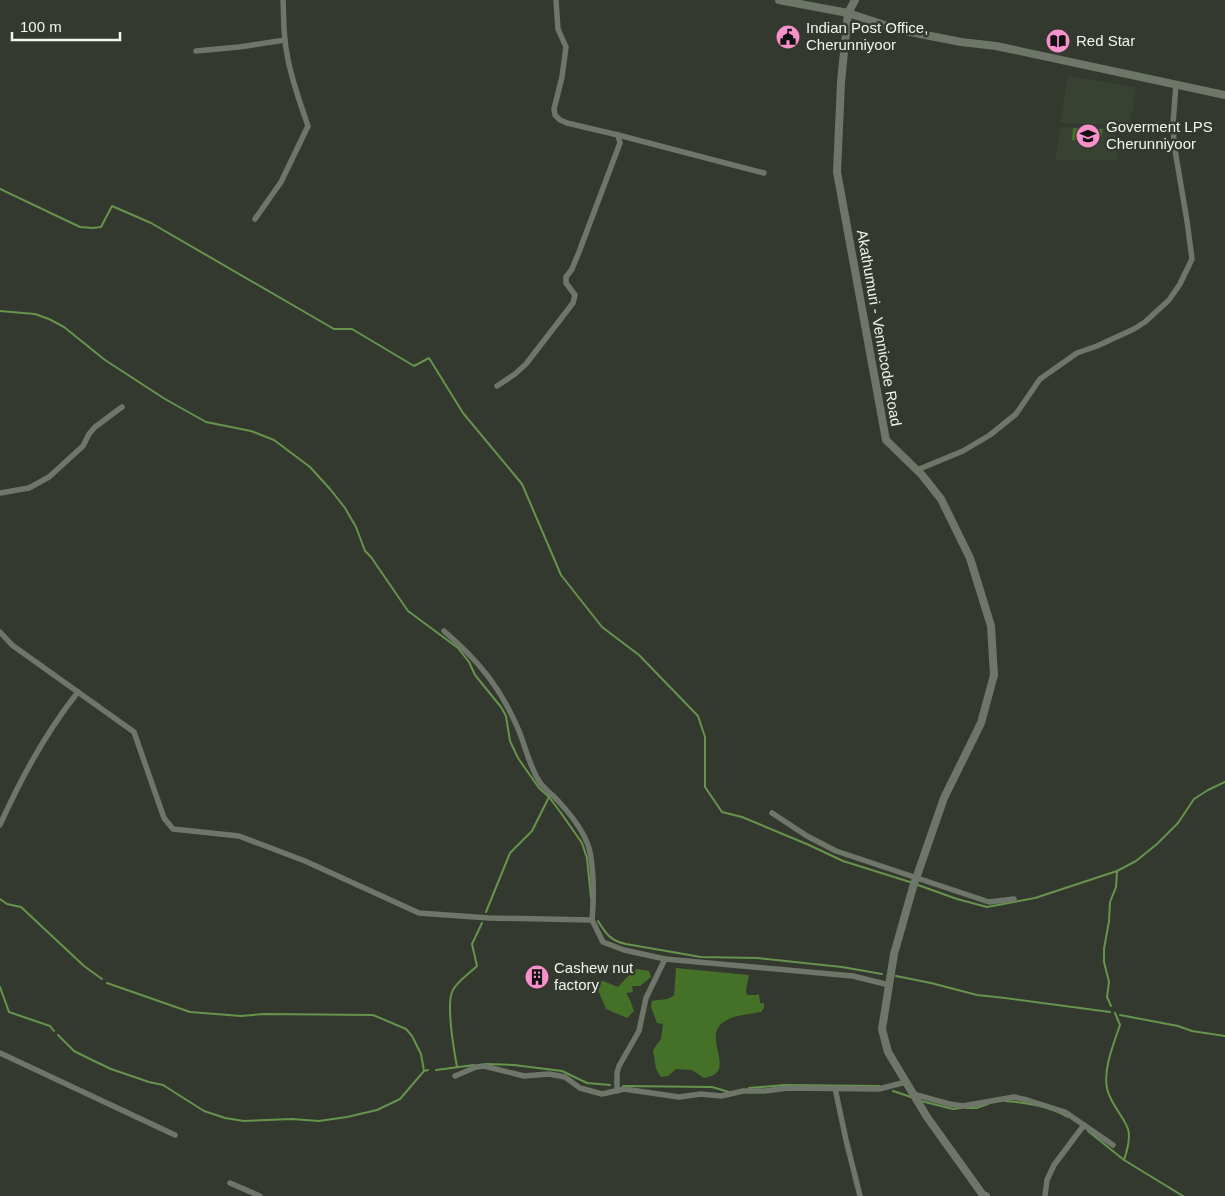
<svg xmlns="http://www.w3.org/2000/svg" width="1225" height="1196" viewBox="0 0 1225 1196" font-family="Arial,sans-serif">
  <style>
    .built { fill: #374232 }
    .green { fill: #447028 }
    .lines { fill: none; stroke-linecap: round; stroke-linejoin: round }
    .stream { stroke: #66944c; stroke-width: 2 }
    .street { stroke: #6e766a; stroke-width: 5.5 }
    .secondary { stroke: #6e766a; stroke-width: 8 }
    .labels { text-anchor: middle; stroke-width: 5; stroke-linejoin: round; paint-order: stroke }
    .poi-label { font-size: 15px; fill: #f0f5ee; stroke: #33392f; text-anchor: start }
    .street-label { font-size: 15px; fill: #f0f5ee; stroke: #33392f }
  </style>
  <rect width="100%" height="100%" fill="#33392f"/>
  <g class="built">
    <polygon points="1068,76 1136,87 1130,126 1060,123"/>
    <polygon points="1061,127 1112,128 1119,144 1118,160 1055,160"/>
  </g>
  <g class="green">
    <polygon points="1073,128 1103,129 1100,141 1072,140"/>
    <path d="M676 968 749 975 746 990 747 995H756L759 994 760 1003H764V1008L761 1012C751 1014 736 1015 727 1020 697 1034 741 1073 704 1078L692 1070 676 1069 668 1076 661 1077 656 1069 653 1050 661 1039 663 1024 657 1023 651 1007 652 1001C660 999 668 1001 674 995Z"/>
    <polygon points="637,969 649,971 651,977 640,986 632,986 633,992 626,993 630,1000 634,1011 627,1018 606,1009 596,985 600,981 603,981 618,987 629,975"/>
  </g>
  <g class="lines">
    <g class="stream">
      <polyline points="0,189 80,227 93,228 101,227 112,206 151,223 334,329 352,329 414,366 429,358 463,413 522,484 561,575 602,627 639,655 698,716 705,737 705,787 722,812 742,817 809,845 843,861 910,882"/>
      <polyline points="0,311 35,314 49,319 64,327 105,360 165,399 206,422 251,431 274,440 310,467 330,489 345,508 356,527 365,551 371,557 408,611 458,648 469,662 475,675 501,707 506,716 510,741 518,758 539,788 549,797 561,813 582,843 587,858 591,898"/>
      <polyline points="918,885 957,899 987,907 1035,898 1117,871"/>
      <polyline points="0,899 7,904 21,907 84,966 102,979"/>
      <polyline points="486,912 510,853 532,831 549,797"/>
      <path d="M598 921C606 934 611 941 626 944L701 957 757 958 842 967 882 974"/>
      <polyline points="896,976 931,983 977,995 1005,998 1110,1012"/>
      <polyline points="107,983 190,1012 241,1016 264,1014 373,1015 406,1029 412,1036 421,1054 424,1071 428,1070"/>
      <polyline points="0,987 9,1012 50,1026 54,1031"/>
      <polyline points="1111,1006 1107,997 1109,982 1104,962 1104,949 1109,921 1110,902 1116,887 1117,871 1136,861 1157,844 1178,823 1194,799 1208,790 1225,782"/>
      <polyline points="1120,1015 1178,1026 1192,1031 1225,1036"/>
      <polyline points="58,1035 74,1051 90,1059 111,1069 149,1082 163,1085 204,1111 225,1118 244,1121 292,1119 319,1121 347,1117 377,1110 400,1099 424,1071"/>
      <polyline points="486,1064 514,1065 562,1071 587,1083 610,1085"/>
      <path d="M457 1067C454 1050 446 1008 452 992 455 983 470 973 477 966L472 944 482 923"/>
      <polyline points="436,1070 474,1065"/>
      <polyline points="623,1086 712,1087 729,1092"/>
      <polyline points="749,1088 785,1085 879,1086"/>
      <polyline points="893,1091 911,1097"/>
      <polyline points="921,1101 953,1109 961,1108"/>
      <path d="M1005 1101C1025 1102 1051 1107 1068 1117"/>
      <polyline points="966,1108 976,1108 988,1104"/>
      <path d="M1088 1131 1124 1160C1127 1151 1131 1138 1128 1129 1123 1115 1110 1104 1107 1088 1103 1069 1114 1043 1120 1025L1115 1013"/>
      <polyline points="1124,1160 1183,1196"/>
    </g>
    <g class="street">
      <polyline points="196,51 239,47 285,40"/>
      <polyline points="618,135 764,173"/>
      <path d="M255 219 281 182 308 126C300 102 291 79 287 54 283 36 284 18 283 0"/>
      <polyline points="497,386 515,374 526,364 573,303 575,295 566,283 566,277 572,269 579,252 620,143 618,135 567,123 560,120 555,115 554,109 562,77 566,47 558,29 556,0"/>
      <polyline points="917,470 963,451 990,435 1016,414 1040,379 1077,353 1097,346 1134,329 1145,322 1169,300 1180,284 1192,259 1187,221 1174,144 1173,124 1176,84"/>
      <polyline points="0,493 29,488 49,477 83,446 89,434 95,427 122,407"/>
      <path d="M444 631C479 661 501 688 519 731 526 748 530 769 541 784 547 791 554 796 560 803 571 815 584 832 589 848 594 867 594 900 592 920"/>
      <polyline points="0,632 12,645 134,732 164,818 173,829 239,836 305,861 419,913 489,918 592,920 603,942 624,950 665,959 853,976 889,985"/>
      <polyline points="772,813 807,836 836,851 989,902 1014,899"/>
      <path d="M0 825C21 778 46 732 78 692"/>
      <polyline points="0,1053 175,1135"/>
      <polyline points="455,1076 476,1067 484,1066 524,1076 549,1074 565,1077 580,1088 602,1094 624,1089 679,1097 701,1094 721,1096 743,1091 765,1091 788,1088 879,1089 906,1082"/>
      <polyline points="835,1088 846,1140 860,1196"/>
      <polyline points="617,1091 617,1073 619,1066 639,1031 646,998 665,959"/>
      <polyline points="913,1094 949,1104 963,1106 1014,1097 1027,1100 1065,1112 1113,1145"/>
      <polyline points="230,1183 260,1196"/>
      <polyline points="1045,1196 1047,1180 1054,1165 1084,1125"/>
    </g>
    <g class="secondary">
      <polyline points="779,0 848,13 900,30 961,42 996,46 1225,95"/>
      <polyline points="855,0 848,13 841,82 837,172 886,440 922,475 941,499 970,558 991,626 994,675 981,723 944,798 913,887 894,954 882,1029 888,1052 927,1117 983,1195 986,1196"/>
    </g>
  </g>
  <defs>
    <symbol id="civic-disc" viewBox="-11 -11 22 22"><circle r="9.5" fill="#f890cc" stroke="#33392f"/><path d="M-.6-6.5H3V-4.5H.6V-3L4-1V1h2V6H-6V1h2V-1L-.6-3ZM-1.2 2.5V6h2.4V2.5Z" fill="#111"/></symbol>
    <symbol id="library-disc" viewBox="-11 -11 22 22"><circle r="9.5" fill="#f890cc" stroke="#33392f"/><path d="M-6-4Q-3-5.5-.7-3.5V5Q-3 3-6 4ZM6-4Q3-5.5 .7-3.5V5Q3 3 6 4Z" fill="#111"/></symbol>
    <symbol id="school-disc" viewBox="-11 -11 22 22"><circle r="9.5" fill="#f890cc" stroke="#33392f"/><path d="M0-5L7-2L0 1L-7-2ZM-4 1L0 2.5L4 1V4Q0 6-4 4Z" fill="#111"/></symbol>
    <symbol id="building-disc" viewBox="-11 -11 22 22"><circle r="9.5" fill="#f890cc" stroke="#33392f"/><path d="M-4-6H4V6H1V3H-1V6H-4ZM-2.5-4.3h1.7v1.8h-1.7ZM.8-4.3h1.7v1.8H.8ZM-2.5-1h1.7V.8h-1.7ZM.8-1h1.7V.8H.8Z" fill="#111"/></symbol>
  </defs>
  <g fill-rule="evenodd">
    <use href="#civic-disc" x="774" y="23" width="28" height="28"/>
    <use href="#library-disc" x="1044" y="27" width="28" height="28"/>
    <use href="#school-disc" x="1074" y="122" width="28" height="28"/>
    <use href="#building-disc" x="523" y="963" width="28" height="28"/>
  </g>
  <g class="labels">
    <g class="poi-label">
      <text x="806" y="33">Indian Post Office,<tspan x="806" dy="17">Cherunniyoor</tspan></text>
      <text x="1076" y="46">Red Star</text>
      <text x="1106" y="132">Goverment LPS<tspan x="1106" dy="17">Cherunniyoor</tspan></text>
      <text x="554" y="973">Cashew nut<tspan x="554" dy="17">factory</tspan></text>
    </g>
    <g class="street-label">
      <text transform="translate(879 328) rotate(80)" y="5">Akathumuri - Vennicode Road</text>
    </g>
  </g>
  <path d="M12 32v8h108v-8" fill="none" stroke="#f0f5ee" stroke-width="2.5"/>
  <text x="20" y="32" font-size="15" fill="#f0f5ee" stroke="#33392f" stroke-width="4" paint-order="stroke">100 m</text>
</svg>
